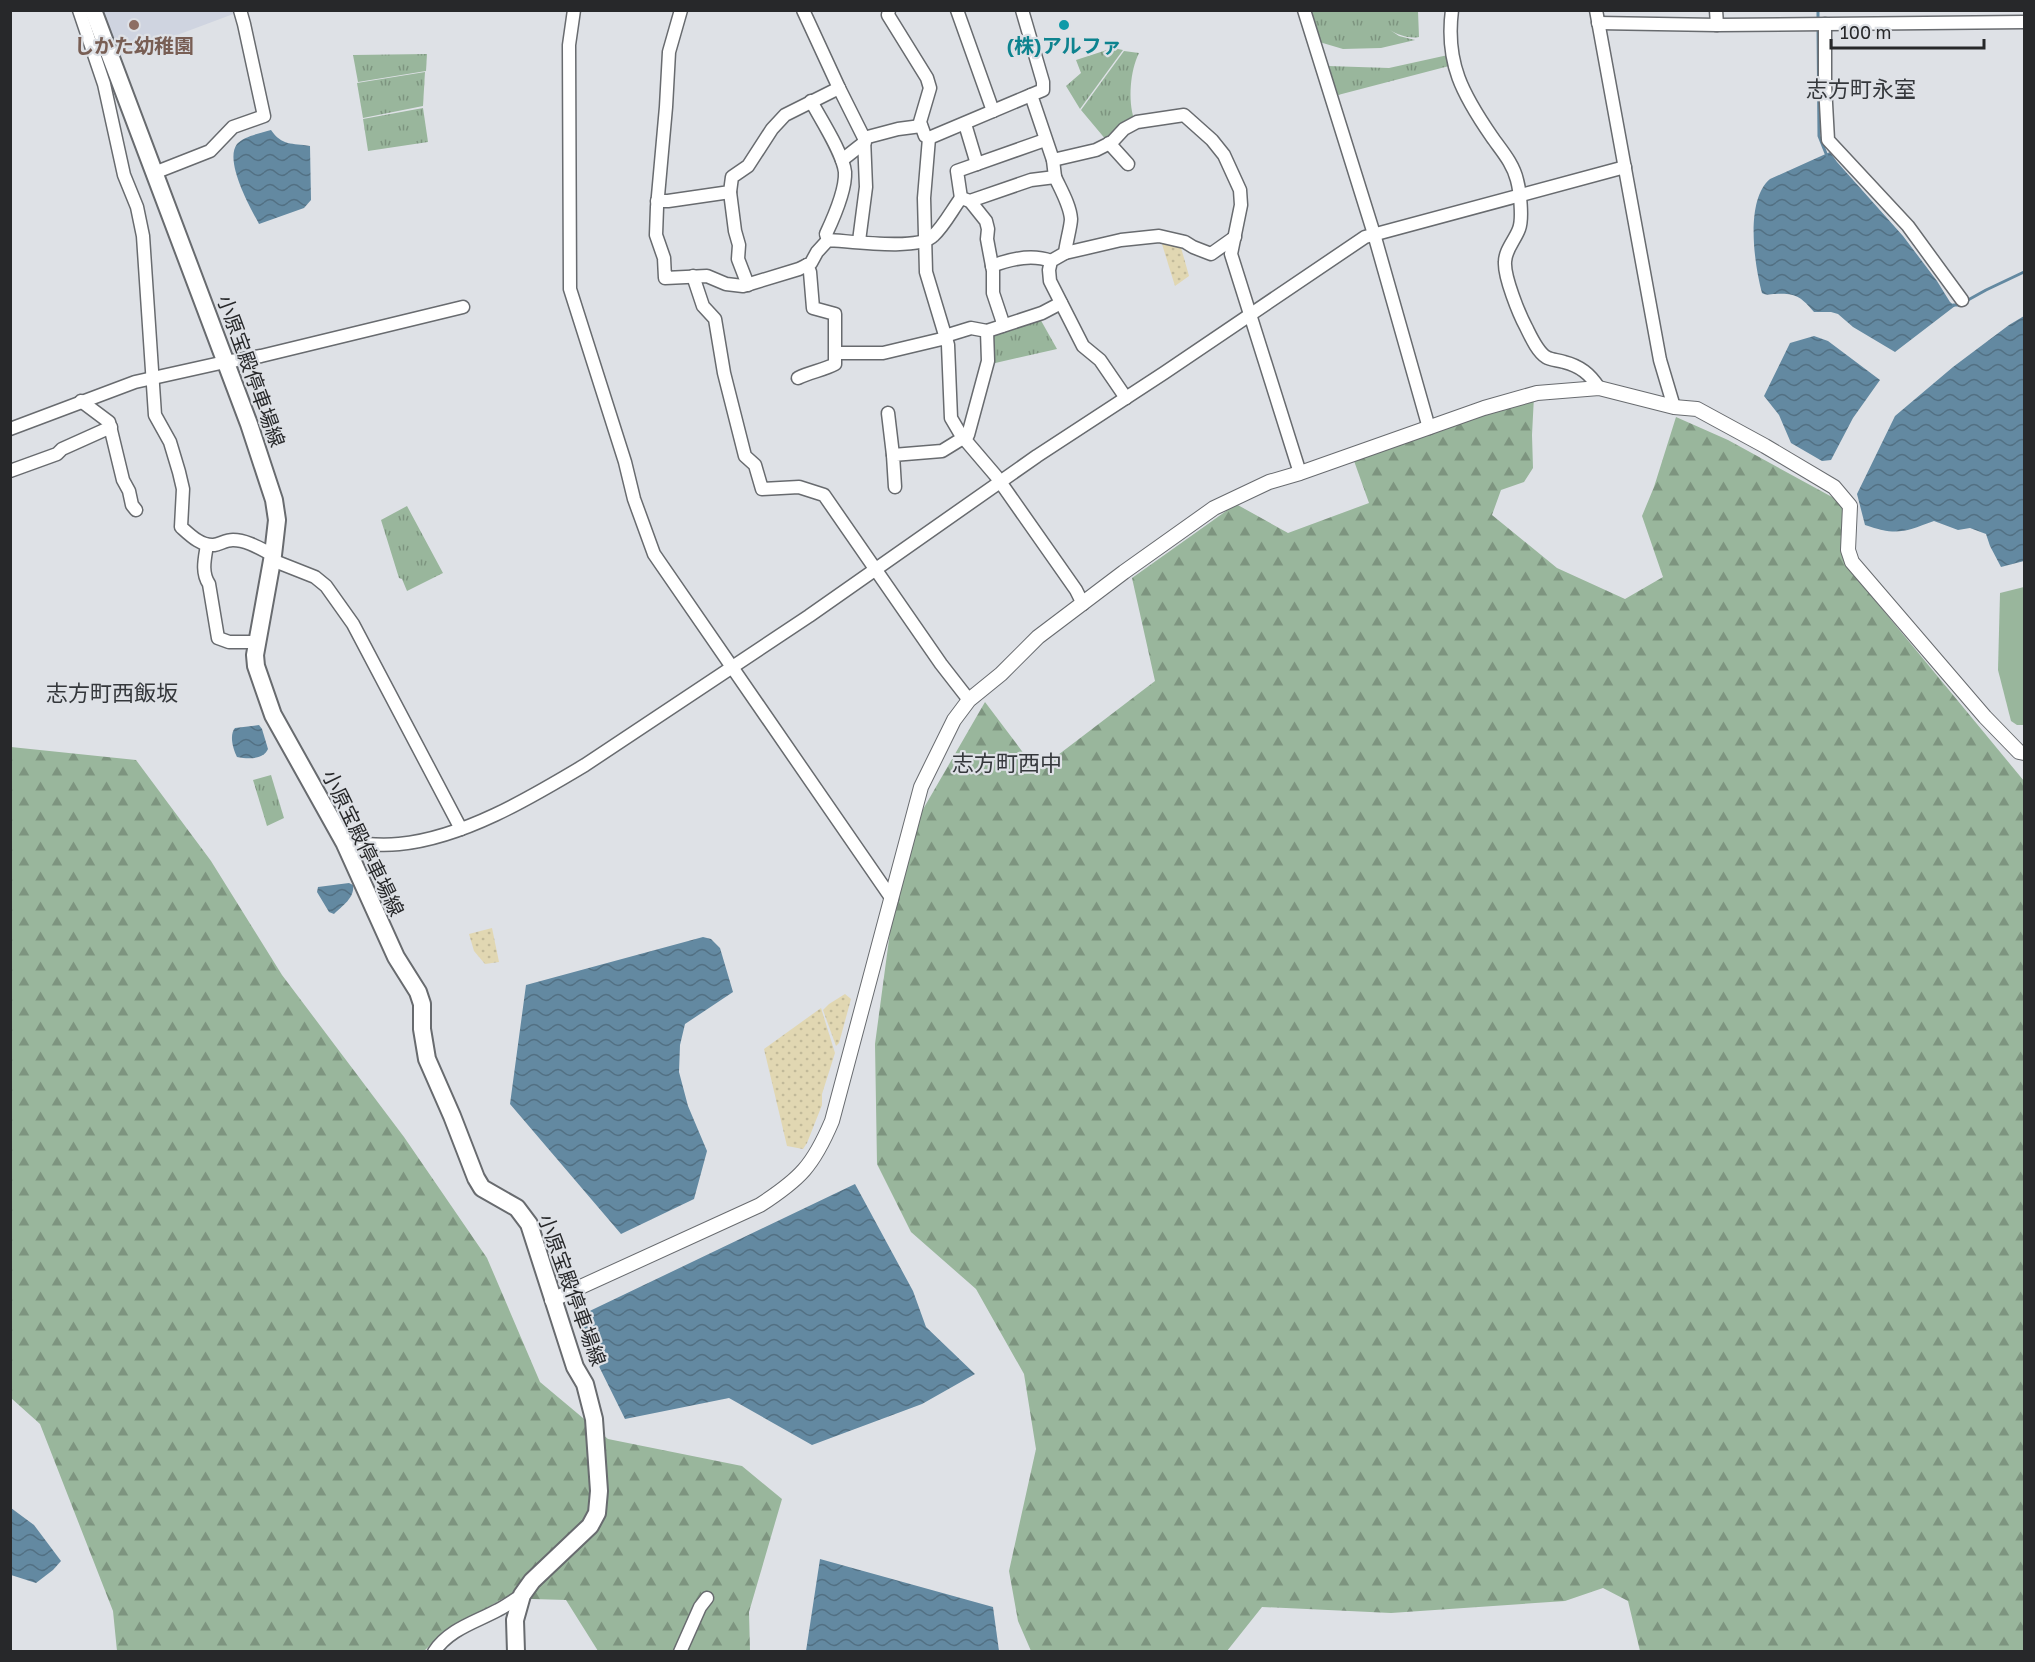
<svg xmlns="http://www.w3.org/2000/svg" width="2035" height="1662" viewBox="0 0 2035 1662" font-family="'Golos Text','Noto Sans JP',sans-serif">
  <style>
    .built { fill: #cfd4e0 }
    .grass { fill: url(#grass-tufts) }
    .forest { fill: url(#forest-firs) }
    .sand { fill: url(#sand-dots) }
    .pitch { fill: #99b69c }
    .water { fill: url(#water-waves) }
    .lines { fill: none; stroke-linecap: round; stroke-linejoin: round }
    .stream { stroke: #6389a1; stroke-width: 3 }
    .minor-casing { stroke: #686b6f; stroke-width: 15 }
    .tertiary-casing { stroke: #686b6f; stroke-width: 16 }
    .secondary-casing { stroke: #686b6f; stroke-width: 20 }
    .minor { stroke: #fff; stroke-width: 12 }
    .tertiary { stroke: #fff; stroke-width: 14 }
    .secondary { stroke: #fff; stroke-width: 16 }
    .education-dot { fill: #8d6e63; stroke: #dee1e6; stroke-width: 2 }
    .culture-dot { fill: #0f9aa8; stroke: #dee1e6; stroke-width: 2 }
    .labels { text-anchor: middle; stroke-width: 4.5; stroke-linejoin: round; paint-order: stroke }
    .education-label { font-size: 20px; font-weight: bold; fill: #785e54; stroke: #dee1e6 }
    .culture-label { font-size: 20px; font-weight: bold; fill: #0d838f; stroke: #dee1e6 }
    .street-label { font-size: 20px; fill: #27282a; stroke: #dee1e6 }
    .quarter-label { font-size: 22px; fill: #34373b; stroke: #dee1e6 }
  </style>
  <defs>
    <pattern id="grass-tufts" width="24" height="20" patternUnits="userSpaceOnUse" patternTransform="scale(1.5)"><rect width="24" height="20" fill="#99b69c"/><path d="M3 7l-1-3M5 7V3M7 7l1-3M15 17l-1-3M17 17v-4M19 17l1-3" fill="none" stroke="#7d947f"/></pattern>
    <pattern id="forest-firs" width="22" height="20" patternUnits="userSpaceOnUse" patternTransform="scale(1.5)"><rect width="22" height="20" fill="#99b69c"/><path d="M5 1l3.5 6h-7zM16 11l3.5 6h-7z" fill="#7d947f"/></pattern>
    <pattern id="sand-dots" width="8" height="8" patternUnits="userSpaceOnUse" patternTransform="scale(1.5)"><rect width="8" height="8" fill="#e1d7b2"/><path d="M2 2h.1M6 6h.1" fill="none" stroke="#c1b999" stroke-width="1.8" stroke-linecap="round"/></pattern>
    <pattern id="water-waves" width="16" height="10" patternUnits="userSpaceOnUse" patternTransform="scale(1.5)"><rect width="16" height="10" fill="#6389a1"/><path d="M0 5q4-4 8 0t8 0" fill="none" stroke="#527083"/></pattern>
  </defs>
  <rect width="100%" height="100%" fill="#dee1e6"/>
  <polygon class="built" points="234,10 236,13 121,56 101,11"/>
  <g class="grass">
    <path d="M1307 11H1418L1419 37C1410 39 1398 35 1390 30L1399 36 1415 40 1381 48 1343 49 1316 41Z"/>
    <polygon points="1113,48 1123,50 1080,109 1066,86 1081,73 1076,60"/>
    <path d="M1124 51 1139 53C1130 71 1128 100 1134 119L1107 141 1081 110Z"/>
    <polygon points="427,54 426,71 358,82 353,55"/>
    <polygon points="1448,55 1449,66 1338,95 1328,66 1389,68"/>
    <polygon points="425,72 423,106 363,118 357,83"/>
    <polygon points="423,108 428,142 368,151 363,119"/>
    <polygon points="1039,317 1057,349 991,364 989,332"/>
    <polygon points="407,506 443,573 407,591 402,579 399,578 381,520"/>
    <polygon points="271,775 284,818 267,826 253,780"/>
  </g>
  <g class="forest">
    <polygon points="1534,396 1532,435 1533,468 1524,482 1501,490 1492,515 1557,568 1625,599 1663,577 1642,516 1654,487 1676,417 1728,440 1843,503 1845,564 2024,781 2024,1651 1640,1651 1628,1601 1603,1588 1565,1601 1391,1613 1262,1607 1227,1651 1031,1651 1018,1621 1009,1571 1036,1449 1024,1374 976,1289 911,1232 877,1164 875,1044 892,917 918,818 985,702 1037,771 1155,681 1132,578 1236,504 1288,533 1369,503 1353,458"/>
    <polygon points="11,747 136,760 211,861 282,975 404,1137 487,1258 540,1382 608,1439 742,1466 782,1499 749,1612 750,1651 598,1651 566,1600 504,1598 443,1633 424,1651 117,1651 113,1611 40,1424 11,1398"/>
  </g>
  <g class="sand">
    <polygon points="1161,241 1180,244 1189,276 1175,286"/>
    <polygon points="492,928 499,962 485,964 474,951 469,934"/>
    <polygon points="845,994 851,999 839,1043 836,1046 823,1010 829,1004"/>
    <polygon points="821,1008 835,1053 822,1094 822,1105 807,1143 803,1149 787,1146 764,1049"/>
  </g>
  <polygon class="pitch" points="2024,587 2024,725 2017,725 2011,721 1998,670 2000,593"/>
  <g class="water">
    <path d="M271 130C282 146 292 143 310 146L311 200 304 208 259 224C250 207 224 161 237 144 244 136 261 133 271 130Z"/>
    <path d="M1830 152 1837 162 1903 236 1937 281 1950 302 1955 306 1895 352 1853 327 1838 314 1831 312H1814C1801 297 1796 293 1776 294 1769 294 1767 296 1762 293 1754 263 1745 200 1770 179Z"/>
    <path d="M2024 316V561L2001 567 1990 546 1986 534 1970 528 1958 530 1934 521C1904 532 1897 536 1865 525L1857 494 1895 416 1953 367 2009 325Z"/>
    <polygon points="1814,336 1828,341 1880,380 1853,418 1831,460 1822,461 1791,443 1779,415 1764,396 1790,343"/>
    <path d="M259 725 262 729 268 749C263 760 248 759 237 757 233 749 229 735 235 728Z"/>
    <path d="M349 883 353 885C355 898 342 906 334 914L329 912 317 892 318 887Z"/>
    <polygon points="703,937 711,939 720,948 733,992 685,1024 680,1045 679,1072 688,1106 707,1151 694,1199 621,1234 510,1104 526,985"/>
    <polygon points="855,1184 913,1291 926,1327 975,1374 922,1404 812,1445 729,1398 625,1419 575,1318"/>
    <polygon points="11,1508 34,1525 61,1561 53,1570 36,1583 11,1575"/>
    <polygon points="820,1559 993,1607 999,1651 806,1651"/>
  </g>
  <g class="lines">
    <g class="stream">
      <polyline points="1818,10 1818,20"/>
      <polyline points="1818,26 1819,136 1827,156"/>
      <polyline points="1953,305 1959,305 1986,290 2024,272"/>
    </g>
    <defs>
      <g id="minor">
        <path d="M79 10 104 84 124 175 137 207 143 236 155 415 170 442 179 472 183 489 181 527C191 536 201 546 214 545 220 544 226 540 233 540 247 540 261 549 273 555"/>
        <polyline points="574,10 569,45 570,289 625,462 634,499 654,554 892,899"/>
        <path d="M681 10 669 52 666 107 657 207 656 235 664 258 665 278 707 276 726 284 743 286 799 269 811 263 817 252 828 240C850 241 919 251 933 236 944 226 952 210 961 198L970 201 1031 180 1055 177 1053 160 1031 95 1043 90V82L1022 10"/>
        <polyline points="803,10 839,88 864,138 866,187 859,241"/>
        <polyline points="889,10 888,15 927,78 930,88 920,122 925,136 929,138 924,198 926,272 948,345 951,418 961,435 996,476 1076,590 1083,604"/>
        <polyline points="957,10 993,111"/>
        <polyline points="1304,10 1374,234 1429,428"/>
        <path d="M1452 10C1445 63 1463 95 1492 137 1501 150 1513 163 1517 180 1520 191 1523 219 1519 229 1515 240 1505 250 1505 262 1504 277 1519 314 1526 327 1531 337 1537 351 1546 357 1551 360 1558 360 1564 362 1580 366 1590 374 1599 388"/>
        <polyline points="1596,10 1660,360 1674,407"/>
        <polyline points="1716,10 1717,25"/>
        <polyline points="1598,23 1717,25 2024,22"/>
        <polyline points="1825,24 1825,85 1828,140 1908,226 1962,300"/>
        <path d="M811 101C820 118 843 153 845 172 846 190 834 217 826 234L828 240"/>
        <polyline points="965,124 977,164"/>
        <polyline points="864,138 898,129 921,126"/>
        <polyline points="929,138 1031,95"/>
        <polyline points="1109,143 1128,164"/>
        <polyline points="842,160 865,142"/>
        <polyline points="1053,160 1096,150 1112,142 1124,129 1137,122 1184,115 1212,140 1224,155 1240,190 1241,205 1231,254 1300,473"/>
        <polyline points="154,173 210,151 233,127 264,116 244,24 240,10"/>
        <path d="M1055 177C1061 190 1070 205 1071 219 1071 226 1066 243 1065 253L1051 261 1049 270 1050 281 1083 346 1100 360 1126 398"/>
        <polyline points="730,192 735,231 739,245 738,259 748,285"/>
        <polyline points="961,198 957,171 1045,140"/>
        <polyline points="657,201 668,201 730,192 732,177 748,166 772,129 785,115 839,88"/>
        <polyline points="970,201 986,221 988,229 987,239 993,271 993,293 1002,320 1002,326"/>
        <polyline points="1065,253 1121,240 1159,236 1185,242 1193,247 1211,254 1235,237"/>
        <path d="M992 266C1010 259 1032 254 1051 261"/>
        <polyline points="693,276 703,306 715,319 724,373 745,456 755,465 762,489 799,487 824,495 941,664 969,700"/>
        <polyline points="945,336 971,328 987,331 1042,313 1061,303"/>
        <polyline points="837,353 883,353 946,338"/>
        <path d="M798 378C810 372 824 370 835 364V314L813 308 810 272 807 265"/>
        <polyline points="81,401 109,422 123,480 129,491 132,505 136,510"/>
        <polyline points="888,413 893,455"/>
        <polyline points="10,429 135,382 225,362 261,356 463,307"/>
        <polyline points="10,471 57,454 62,449 111,427"/>
        <polyline points="895,487 893,455 942,451 968,435 988,361 987,331"/>
        <path d="M207 545C205 558 201 572 209 584L218 638 229 642H257"/>
        <polyline points="272,560 315,577 326,586 353,624 461,829"/>
        <path d="M344 842C361 844 382 846 399 844 463 838 530 798 585 765L809 616 1037 456 1164 373 1365 237 1625 167"/>
        <path d="M434 1652C449 1629 476 1622 498 1610 506 1606 514 1600 522 1595"/>
        <polyline points="680,1652 700,1607 707,1598"/>
      </g>
      <path id="tertiary" d="M552 1300 760 1205C800 1179 813 1166 832 1121L921 787 954 720 969 700 1001 674 1038 637 1124 572 1214 508 1269 482 1300 473 1484 408 1537 393 1599 388 1674 407 1697 409 1765 446 1834 487 1850 506 1848 550 1852 562 1985 717 2019 752 2024 753"/>
      <polyline id="secondary" points="93,10 249,424 274,500 277,520 273,555 255,655 256,666 273,715 344,842 396,957 418,992 422,1004 422,1029 427,1059 452,1116 476,1178 482,1188 517,1208 529,1224 575,1367 585,1384 594,1419 599,1491 597,1513 590,1526 532,1581 522,1595 515,1620 516,1652"/>
    </defs>
    <use href="#minor" class="minor-casing"/>
    <use href="#tertiary" class="tertiary-casing"/>
    <use href="#secondary" class="secondary-casing"/>
    <use href="#minor" class="minor"/>
    <use href="#tertiary" class="tertiary"/>
    <use href="#secondary" class="secondary"/>
  </g>
  <circle class="education-dot" cx="134" cy="25" r="6"/>
  <circle class="culture-dot" cx="1064" cy="25" r="6"/>
  <g class="labels">
    <g class="education-label">
      <text x="134" y="53">しかた幼稚園</text>
    </g>
    <g class="culture-label">
      <text x="1064" y="53">(株)アルファ</text>
    </g>
    <g class="street-label">
      <text transform="translate(251 371) rotate(70)" y="7">小原宝殿停車場線</text>
      <text transform="translate(363 843) rotate(64)" y="7">小原宝殿停車場線</text>
      <text transform="translate(572 1290) rotate(70)" y="7">小原宝殿停車場線</text>
    </g>
    <g class="quarter-label">
      <text x="1861" y="97">志方町永室</text>
      <text x="112" y="701">志方町西飯坂</text>
      <text x="1007" y="771">志方町西中</text>
    </g>
  </g>
  <rect width="2035" height="1662" fill="none" stroke="#27282a" stroke-width="24"/>
  <path d="M1831 39v9h153v-9" fill="none" stroke="#27282a" stroke-width="3"/>
  <text x="1840" y="39" font-size="18" fill="#27282a" stroke="#dee1e6" stroke-width="4.5" paint-order="stroke">100 m</text>
</svg>
